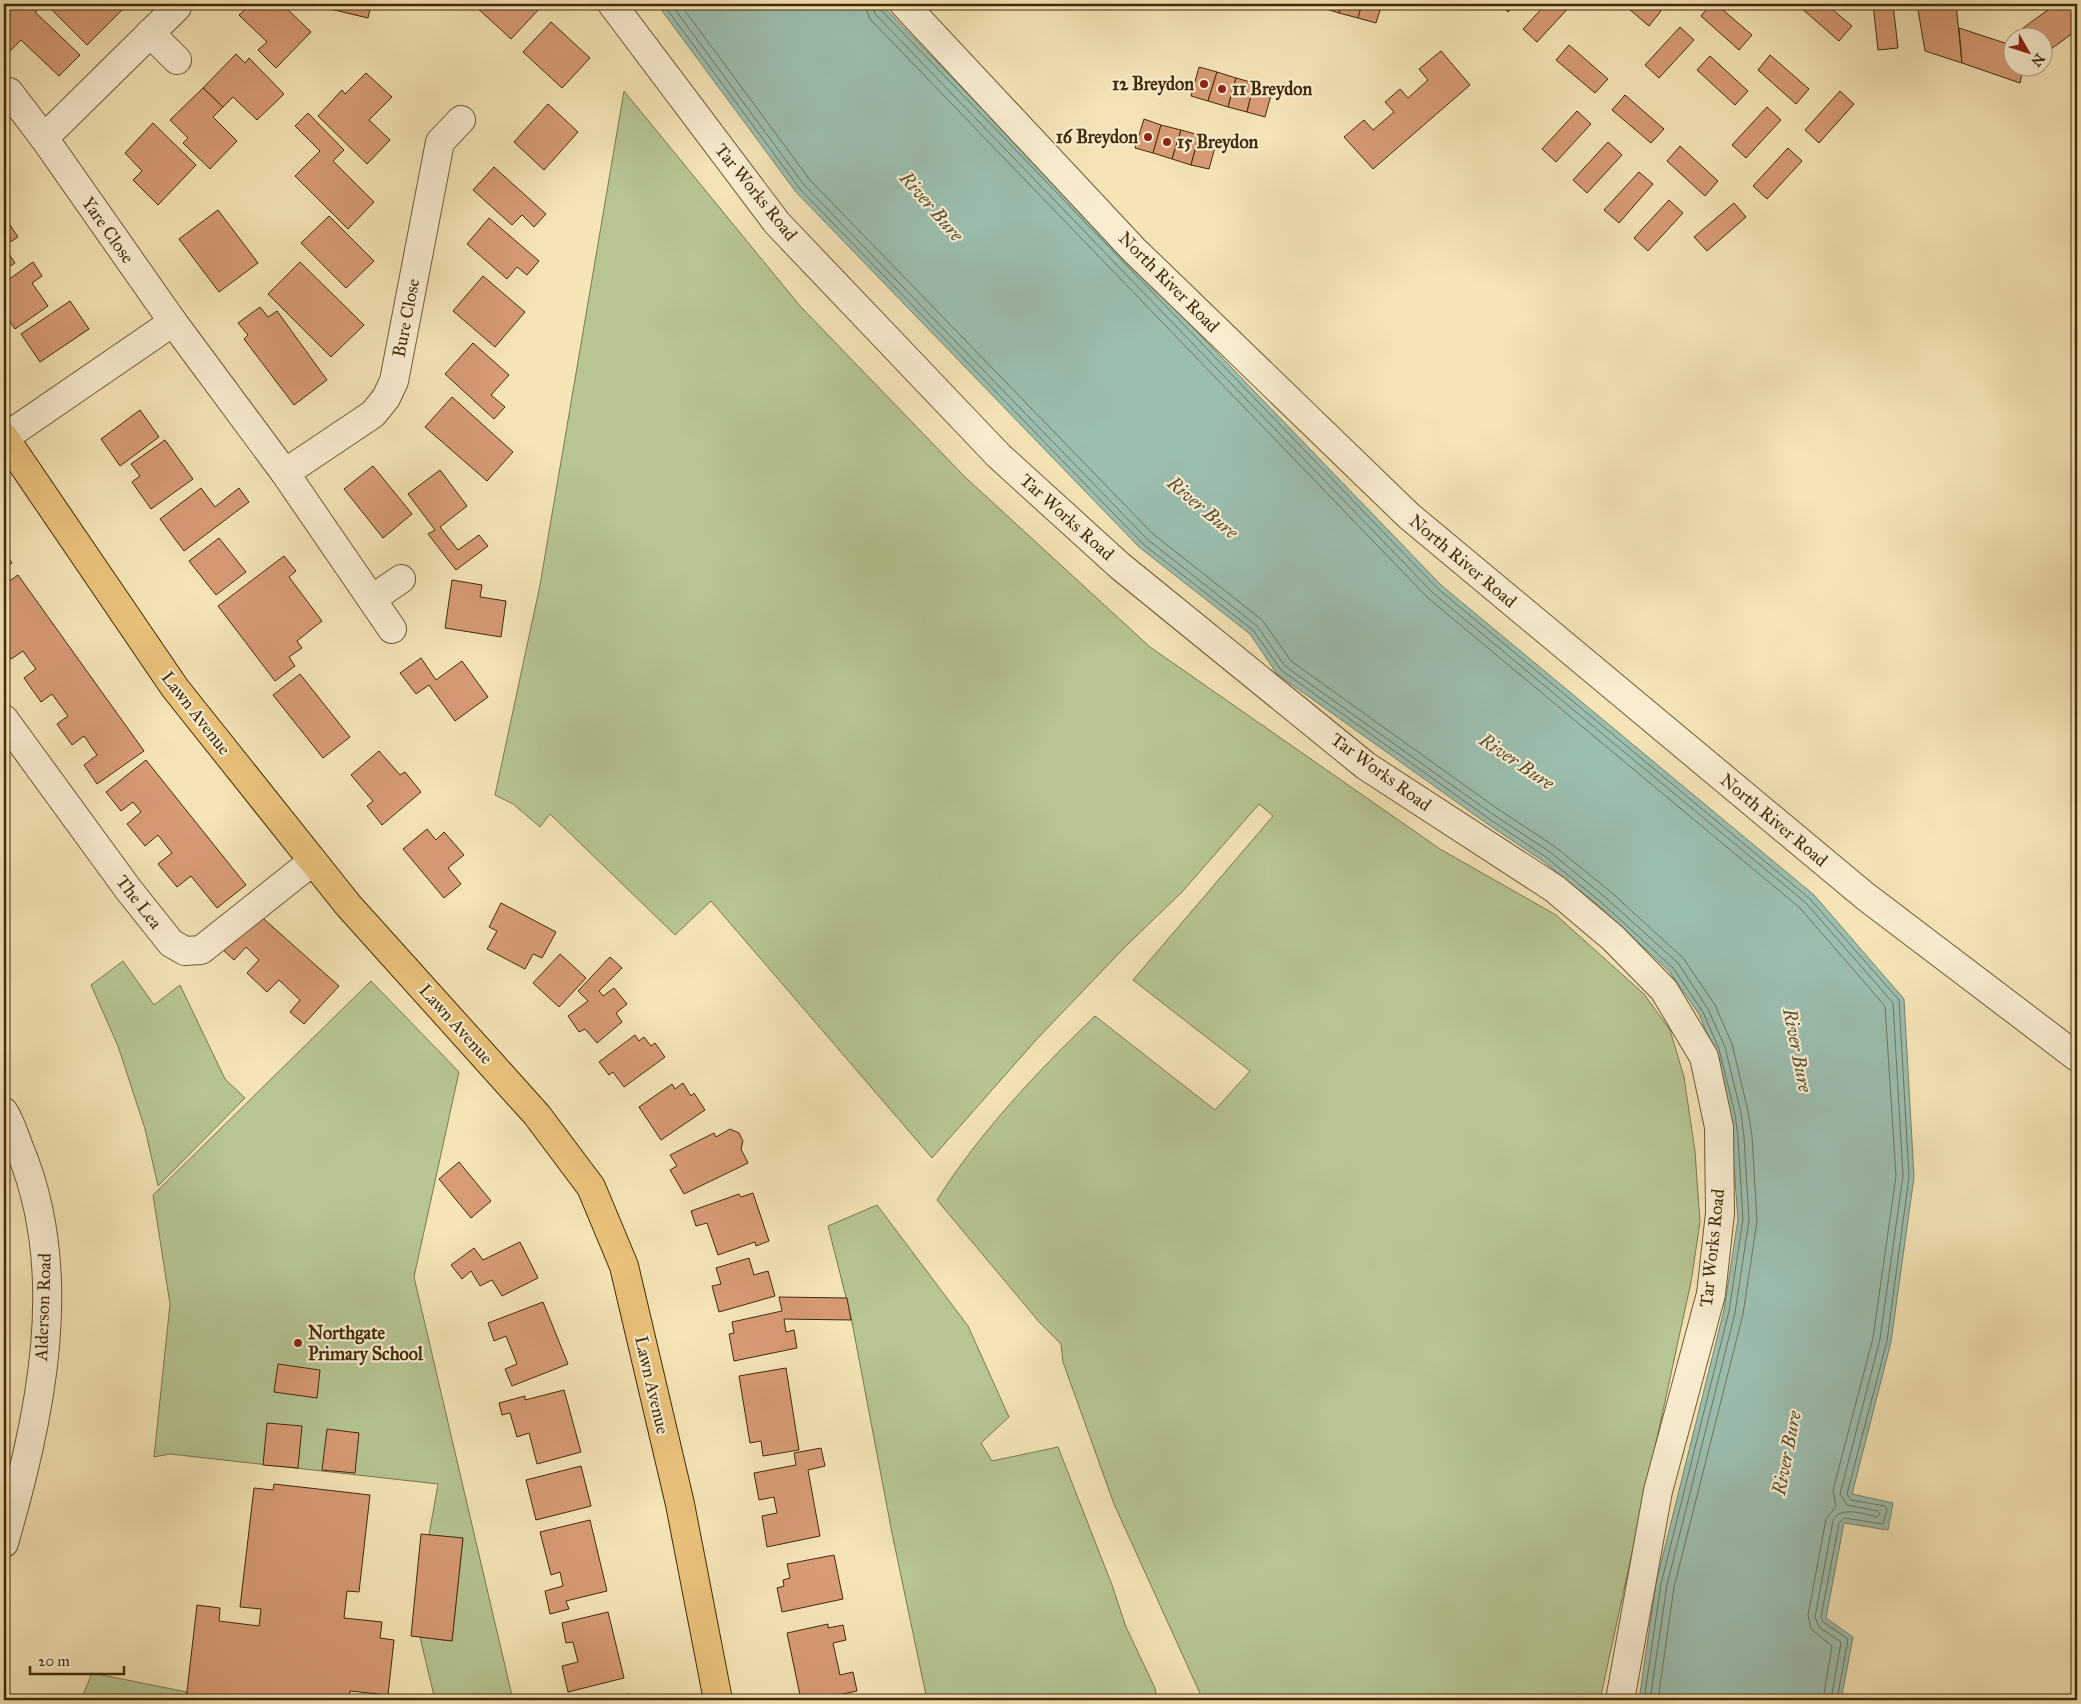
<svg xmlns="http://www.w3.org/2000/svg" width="2081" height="1704" viewBox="0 0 2081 1704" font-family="'IM FELL Great Primer',serif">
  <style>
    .green { fill: #b6c592; stroke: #7c784c }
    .water { fill: #9cbeaf; stroke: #78836c }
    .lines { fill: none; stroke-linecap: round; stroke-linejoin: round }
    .shore { stroke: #6f745b; stroke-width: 1 }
    .building { fill: #d79b76; stroke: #422b07 }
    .minor-casing { stroke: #6e5933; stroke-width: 30 }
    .major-casing { stroke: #422b07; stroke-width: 30 }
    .minor { stroke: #f8edd0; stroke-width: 28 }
    .major { stroke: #eac27b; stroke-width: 28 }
    .poi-dot { fill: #8f2418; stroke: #f8edd0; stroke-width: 2 }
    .labels { text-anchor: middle; stroke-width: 4.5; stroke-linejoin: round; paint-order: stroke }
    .poi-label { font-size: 18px; font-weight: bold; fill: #422b07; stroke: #f8edd0; text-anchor: start }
    .street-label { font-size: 18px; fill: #422b07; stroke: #f8edd0 }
    .water-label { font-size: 19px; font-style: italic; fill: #585031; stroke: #f8edd0 }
  </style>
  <rect width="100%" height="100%" fill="#f4e4b6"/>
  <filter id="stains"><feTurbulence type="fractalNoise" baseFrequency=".004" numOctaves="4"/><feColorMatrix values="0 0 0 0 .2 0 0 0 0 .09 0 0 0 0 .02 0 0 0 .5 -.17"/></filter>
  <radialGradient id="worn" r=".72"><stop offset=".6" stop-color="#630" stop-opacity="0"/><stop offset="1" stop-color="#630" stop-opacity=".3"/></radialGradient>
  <g class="green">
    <path d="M624 91 800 306 965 477 1150 647 1440 849 1556 915 1644 994 1670 1030 1684 1077 1695 1151 1700 1222 1691 1282 1600 1700H1203L1114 1504 1063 1362 1061 1344 1040 1323 937 1200C980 1132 1037 1072 1095 1016L1215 1110 1250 1071 1133 980 1273 816 1259 804 1182 892 1126 946 1036 1040 932 1158 711 901 675 935 550 814 540 827 513 804 495 795 540 585Z"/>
    <polygon points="123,961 154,1005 180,985 225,1079 245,1098 158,1186 145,1129 118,1046 91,985"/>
    <polygon points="371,981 459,1072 414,1277 513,1700 435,1700 420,1637 452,1641 463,1538 429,1535 438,1484 170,1454 154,1457 170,1304 153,1195"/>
    <polygon points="877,1205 968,1326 1009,1417 981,1443 992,1461 1058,1447 1112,1585 1126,1627 1155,1688 1157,1700 927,1700 892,1533 851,1317 828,1226"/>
    <polygon points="92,1673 187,1692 186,1700 81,1700"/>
  </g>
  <polygon class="water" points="657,4 881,4 1441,585 1814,895 1904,999 1914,1177 1891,1342 1852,1494 1893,1503 1888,1530 1844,1523 1826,1618 1853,1637 1841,1700 1639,1700 1656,1583 1724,1310 1738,1219 1730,1115 1714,1050 1699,1014 1669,971 1599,906 1543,861 1486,823 1277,674 1250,634 1139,547 796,192"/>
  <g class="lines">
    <g class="shore">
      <polyline points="663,4 800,189 1143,544 1253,630 1281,670 1488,818 1546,857 1602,903 1673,968 1703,1012 1719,1049 1735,1114 1738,1137 1743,1219 1729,1311 1661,1584 1644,1700"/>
      <polyline points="671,4 804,185 1147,539 1257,626 1285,666 1491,813 1550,852 1606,898 1678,963 1708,1009 1725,1047 1741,1113 1744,1137 1749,1220 1735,1313 1667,1585 1650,1700"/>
      <polyline points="680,4 810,180 1153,534 1262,620 1291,661 1495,807 1554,846 1611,892 1683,958 1715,1005 1732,1044 1748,1111 1752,1136 1757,1221 1743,1314 1674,1587 1658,1700"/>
      <polyline points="864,4 870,19 1428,598 1800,908 1885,1006 1896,1176 1873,1338 1833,1490 1836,1506 1826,1519 1808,1615 1811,1629 1832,1646 1823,1700"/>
      <path d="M872 4 875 14 1433 593 1806 903 1893 1003 1903 1176 1880 1339 1840 1494 1847 1505 1878 1511 1880 1514 1877 1517C1864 1514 1840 1505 1833 1521L1815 1617 1819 1627 1841 1642 1831 1700"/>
      <polyline points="878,4 880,9 1437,588 1810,899 1899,1000 1909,1177 1887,1341 1847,1494 1851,1500 1885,1506 1887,1509 1883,1524 1845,1518 1839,1523 1821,1617 1823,1622 1848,1639 1837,1700"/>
    </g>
  </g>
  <g class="building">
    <polygon points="4,4 38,4 41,7 35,12 80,55 59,76 21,40 4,57"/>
    <polygon points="46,4 118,4 123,9 87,45"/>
    <polygon points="251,4 282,4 311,32 276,68 258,50 267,42 239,15"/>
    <polygon points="332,4 371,4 368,18 330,9"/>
    <polygon points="473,4 537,4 541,7 511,39"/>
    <polygon points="1321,4 1342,4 1339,13 1320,7"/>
    <polygon points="1342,4 1362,4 1358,18 1339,13"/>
    <polygon points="1362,4 1382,4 1376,23 1358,18"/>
    <polygon points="1500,4 1516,4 1508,12"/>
    <polygon points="1546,4 1572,4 1537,42 1523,29"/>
    <polygon points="1623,4 1653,4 1661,11 1649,26"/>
    <polygon points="1711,4 1716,4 1752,35 1739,50 1701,16"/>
    <polygon points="1803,4 1826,4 1852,26 1839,41 1800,7"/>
    <polygon points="1873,4 1893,4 1898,48 1878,50"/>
    <polygon points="1917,4 1956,4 1962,63 1925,51"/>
    <polygon points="2056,4 2077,4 2077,30 2044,54 2044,38 2030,38 2023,28"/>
    <polygon points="551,22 590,58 562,88 523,52"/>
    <polygon points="1680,27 1694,40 1659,78 1645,65"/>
    <polygon points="1959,28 2014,46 2014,68 2023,68 2020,83 1962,63"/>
    <polygon points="1569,45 1608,79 1595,93 1556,60"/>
    <polygon points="1441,51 1470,85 1373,169 1344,137 1364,120 1373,130 1394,112 1385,102 1400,89 1408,98 1428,80 1419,69"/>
    <polygon points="236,54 245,63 249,58 284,94 257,120 233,97 223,107 203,88"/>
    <polygon points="1770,55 1809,89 1796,104 1758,70"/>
    <polygon points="1710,56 1748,91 1735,105 1697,70"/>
    <polygon points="1199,67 1217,72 1208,101 1191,96"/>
    <polygon points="1217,72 1236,78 1228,107 1208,101"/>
    <polygon points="366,73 392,97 369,120 390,140 367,164 318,116 342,90 345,94"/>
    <polygon points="1236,78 1254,83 1247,112 1228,107"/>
    <polygon points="1254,83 1273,88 1265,117 1247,112"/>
    <polygon points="203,88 223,107 213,117 237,141 210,169 183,143 188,138 170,120"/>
    <polygon points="1840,91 1854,104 1819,143 1805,130"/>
    <polygon points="1625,95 1664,129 1651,143 1612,110"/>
    <polygon points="548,104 578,132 544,170 514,142"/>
    <polygon points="1767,107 1781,120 1746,158 1732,145"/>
    <polygon points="1577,111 1591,124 1556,162 1542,149"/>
    <polygon points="308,113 344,150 333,161 374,202 348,229 295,176 320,151 295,126"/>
    <polygon points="1144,119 1161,125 1153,153 1135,148"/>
    <polygon points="153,123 196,165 158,205 133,180 142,171 125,153"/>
    <polygon points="1161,125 1181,130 1172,159 1153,153"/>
    <polygon points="1181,130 1199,135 1191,165 1172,159"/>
    <polygon points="1199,135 1217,140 1209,169 1191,165"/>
    <polygon points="1608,142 1622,155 1587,193 1573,180"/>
    <polygon points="1680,146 1718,181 1705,196 1667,161"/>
    <polygon points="1788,148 1802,161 1767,199 1753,186"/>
    <polygon points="494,167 546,214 534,227 522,215 512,225 473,190"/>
    <polygon points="1639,172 1653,184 1619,223 1604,210"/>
    <polygon points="1669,200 1683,213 1648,251 1634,238"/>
    <polygon points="1734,203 1746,217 1707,251 1694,237"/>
    <polygon points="218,210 258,263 219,292 179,239"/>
    <polygon points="4,216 18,237 4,246"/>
    <polygon points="329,216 374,261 346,288 301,243"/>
    <polygon points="489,218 539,261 527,275 517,267 507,279 467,244"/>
    <polygon points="4,247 15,263 4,270"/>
    <polygon points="33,262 42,276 32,283 48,306 15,329 4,313 4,283"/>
    <polygon points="300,262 364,325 331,357 268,294"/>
    <polygon points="483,276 525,312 495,347 453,311"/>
    <polygon points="70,301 89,329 40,362 21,334"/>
    <polygon points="260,307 268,317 277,311 327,380 294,405 244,339 248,335 238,323"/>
    <polygon points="473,343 509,375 491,395 505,407 494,419 445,374"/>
    <polygon points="452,397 513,452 487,481 425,427"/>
    <polygon points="140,410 159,437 120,466 101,439"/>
    <polygon points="165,440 193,479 151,509 132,482 140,476 131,464"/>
    <polygon points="373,466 412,514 383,538 344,489"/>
    <polygon points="440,470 467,506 440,527 458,550 479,535 488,546 456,570 428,534 435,530 408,494"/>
    <polygon points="201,488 215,507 239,488 249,502 184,551 160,519"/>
    <polygon points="219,538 246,572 216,595 189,561"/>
    <polygon points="4,551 12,563 4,569"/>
    <polygon points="284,556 296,571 289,577 322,621 297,641 302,648 289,657 295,666 275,681 218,606"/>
    <polygon points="18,575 144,751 97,784 84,765 97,755 84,736 72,745 57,724 68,716 52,694 41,702 24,678 36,669 23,651 11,659 4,649 4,585"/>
    <polygon points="452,580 482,585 480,597 506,601 501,637 445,628"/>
    <polygon points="421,658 436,680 462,661 488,697 455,721 429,685 416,694 400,673"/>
    <polygon points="300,674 350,737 323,758 273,695"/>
    <polygon points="379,751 400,775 405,772 421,792 382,825 367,806 373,801 351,775"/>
    <polygon points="146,760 246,885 217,908 191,876 177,887 158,864 172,853 158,835 145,846 127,824 141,812 133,802 121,811 106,792"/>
    <polygon points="427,829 436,840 444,832 464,855 448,868 461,884 444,898 403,849"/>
    <polygon points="501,903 556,932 542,958 533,954 525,969 487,949 497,931 489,927"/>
    <polygon points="256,912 339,986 304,1024 290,1012 300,1000 279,980 267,992 247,973 259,960 246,947 234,960 222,949"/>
    <polygon points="560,954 586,978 559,1007 533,983"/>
    <polygon points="610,957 622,968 599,991 603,996 614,988 627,1004 616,1013 622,1022 597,1043 585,1029 579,1032 568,1016 588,1001 578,991"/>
    <polygon points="635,1035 639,1041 644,1037 651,1046 655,1043 665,1057 624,1087 613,1072 609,1075 599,1062"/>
    <polygon points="683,1083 691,1096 694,1093 705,1110 661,1140 639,1107 672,1084 675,1089"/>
    <polygon points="730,1129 739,1133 743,1141 741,1149 748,1163 684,1194 670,1170 677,1166 670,1155 714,1133 716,1137"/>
    <polygon points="459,1162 491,1201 471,1218 439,1179"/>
    <polygon points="753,1193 769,1241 756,1246 755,1242 718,1255 707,1223 696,1226 691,1211 739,1194 741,1197"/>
    <polygon points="520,1242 538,1278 502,1296 492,1280 480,1286 471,1271 462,1279 451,1265 474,1248 483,1260"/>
    <polygon points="749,1258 754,1275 768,1271 775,1296 719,1312 712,1286 721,1284 716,1268"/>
    <polygon points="779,1297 847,1298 851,1320 784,1319 786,1332 794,1330 797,1348 734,1361 729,1334 734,1333 732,1322 782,1311"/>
    <polygon points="543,1302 568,1364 512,1386 505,1369 517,1364 506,1336 494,1341 488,1323"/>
    <polygon points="278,1364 320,1370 317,1398 274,1392"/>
    <polygon points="786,1368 799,1450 763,1456 761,1441 750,1443 739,1376"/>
    <polygon points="564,1390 581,1452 537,1464 529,1433 517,1437 510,1413 502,1415 499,1403 525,1396 525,1400"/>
    <polygon points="267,1423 302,1426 298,1468 263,1465"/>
    <polygon points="327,1429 359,1433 355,1473 322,1470"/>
    <polygon points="821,1448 825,1466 808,1470 820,1536 767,1547 762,1516 777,1513 774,1497 759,1500 754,1473 796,1465 794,1453"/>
    <polygon points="581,1466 591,1506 536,1520 526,1480"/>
    <polygon points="274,1484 370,1495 359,1592 347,1591 344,1618 382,1622 380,1638 394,1640 388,1695 350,1691 349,1700 186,1700 197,1605 220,1608 219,1621 259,1626 261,1609 240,1607 254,1488 273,1490"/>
    <polygon points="590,1520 607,1591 566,1601 569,1609 550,1614 545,1591 563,1586 560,1572 551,1575 540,1532"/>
    <polygon points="421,1534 463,1538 452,1641 411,1636"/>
    <polygon points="834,1555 843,1599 782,1612 777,1588 784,1586 783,1580 790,1578 787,1564"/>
    <polygon points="608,1612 624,1678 568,1692 562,1666 578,1662 573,1642 566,1643 562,1623"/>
    <polygon points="828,1624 828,1628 843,1625 846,1640 833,1643 840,1675 853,1672 857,1691 816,1700 801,1700 787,1633"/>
    <polygon points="628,1694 629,1700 602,1700"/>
  </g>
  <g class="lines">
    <defs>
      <g id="minor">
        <polyline points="612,4 777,223 999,456 1120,566 1366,766 1555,889 1613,938 1664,990 1704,1057 1719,1127 1720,1213 1711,1294 1658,1491 1620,1700"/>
        <polyline points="904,4 1134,250 1409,516 1865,896 2077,1057"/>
        <polyline points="177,7 44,138 173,322 285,473 392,629"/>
        <polyline points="150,33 177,60"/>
        <polyline points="9,92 44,138"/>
        <polyline points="4,438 173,322"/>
        <polyline points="285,473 373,414 386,398 394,381 440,142 461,120"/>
        <polyline points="372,599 401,579"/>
        <polyline points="4,719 128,889 171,943 185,951 201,950 313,861"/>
        <path d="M4 1112C11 1123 15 1137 20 1150 72 1275 40 1418 4 1543"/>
      </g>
      <polyline id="major" points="4,437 175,688 348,905 537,1115 591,1187 624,1266 680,1504 718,1700"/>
    </defs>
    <use href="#minor" class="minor-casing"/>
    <use href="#major" class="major-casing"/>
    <use href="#minor" class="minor"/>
    <use href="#major" class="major"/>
  </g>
  <g class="poi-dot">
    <circle cx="1204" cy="84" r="5"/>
    <circle cx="1222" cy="89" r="5"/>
    <circle cx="1148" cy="137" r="5"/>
    <circle cx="1167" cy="142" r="5"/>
    <circle cx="298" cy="1343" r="5"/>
  </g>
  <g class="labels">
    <g class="poi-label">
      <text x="1194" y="90" text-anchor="end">12 Breydon</text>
      <text x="1232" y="95">11 Breydon</text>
      <text x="1138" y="143" text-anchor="end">16 Breydon</text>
      <text x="1177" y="148">15 Breydon</text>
      <text x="308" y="1339">Northgate<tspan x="308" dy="21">Primary School</tspan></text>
    </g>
    <g class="street-label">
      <text transform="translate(756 192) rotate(51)" y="6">Tar Works Road</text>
      <text transform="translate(108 230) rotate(55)" y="6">Yare Close</text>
      <text transform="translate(1169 282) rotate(45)" y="6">North River Road</text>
      <text transform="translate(406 318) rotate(-79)" y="6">Bure Close</text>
      <text transform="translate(1067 517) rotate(42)" y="6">Tar Works Road</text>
      <text transform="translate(1463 561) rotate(40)" y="6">North River Road</text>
      <text transform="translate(196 713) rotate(52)" y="6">Lawn Avenue</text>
      <text transform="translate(1381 772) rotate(36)" y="6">Tar Works Road</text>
      <text transform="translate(1774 820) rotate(40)" y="6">North River Road</text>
      <text transform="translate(139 902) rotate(52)" y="6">The Lea</text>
      <text transform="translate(456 1024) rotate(48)" y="6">Lawn Avenue</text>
      <text transform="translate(1712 1248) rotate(-84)" y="6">Tar Works Road</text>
      <text transform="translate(43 1307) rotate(-88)" y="6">Alderson Road</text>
      <text transform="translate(652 1385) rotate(77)" y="6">Lawn Avenue</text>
    </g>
    <g class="water-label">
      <text transform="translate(932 206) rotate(49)" y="7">River Bure</text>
      <text transform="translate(1203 507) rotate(40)" y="7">River Bure</text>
      <text transform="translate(1517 761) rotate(34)" y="7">River Bure</text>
      <text transform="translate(1798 1050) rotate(79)" y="7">River Bure</text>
      <text transform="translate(1786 1453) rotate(-79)" y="7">River Bure</text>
    </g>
  </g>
  <rect width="2081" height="1704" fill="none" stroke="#f4e4b6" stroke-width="20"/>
  <rect x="5" y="5" width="2071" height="1694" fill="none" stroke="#422b07" stroke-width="2.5"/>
  <rect x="10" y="10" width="2061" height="1684" fill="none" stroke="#422b07"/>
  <g transform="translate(2028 52) rotate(129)"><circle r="24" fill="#f8edd0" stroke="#af9f80"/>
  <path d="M0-4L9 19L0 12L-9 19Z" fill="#8f2418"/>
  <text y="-8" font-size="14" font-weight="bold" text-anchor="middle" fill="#422b07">N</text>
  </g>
  <path d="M30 1666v8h94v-8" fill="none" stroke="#422b07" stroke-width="2.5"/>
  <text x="38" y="1666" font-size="15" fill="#422b07" stroke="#f8edd0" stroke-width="4" paint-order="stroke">20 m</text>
  <rect width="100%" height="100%" filter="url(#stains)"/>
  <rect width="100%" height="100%" fill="url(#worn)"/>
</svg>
